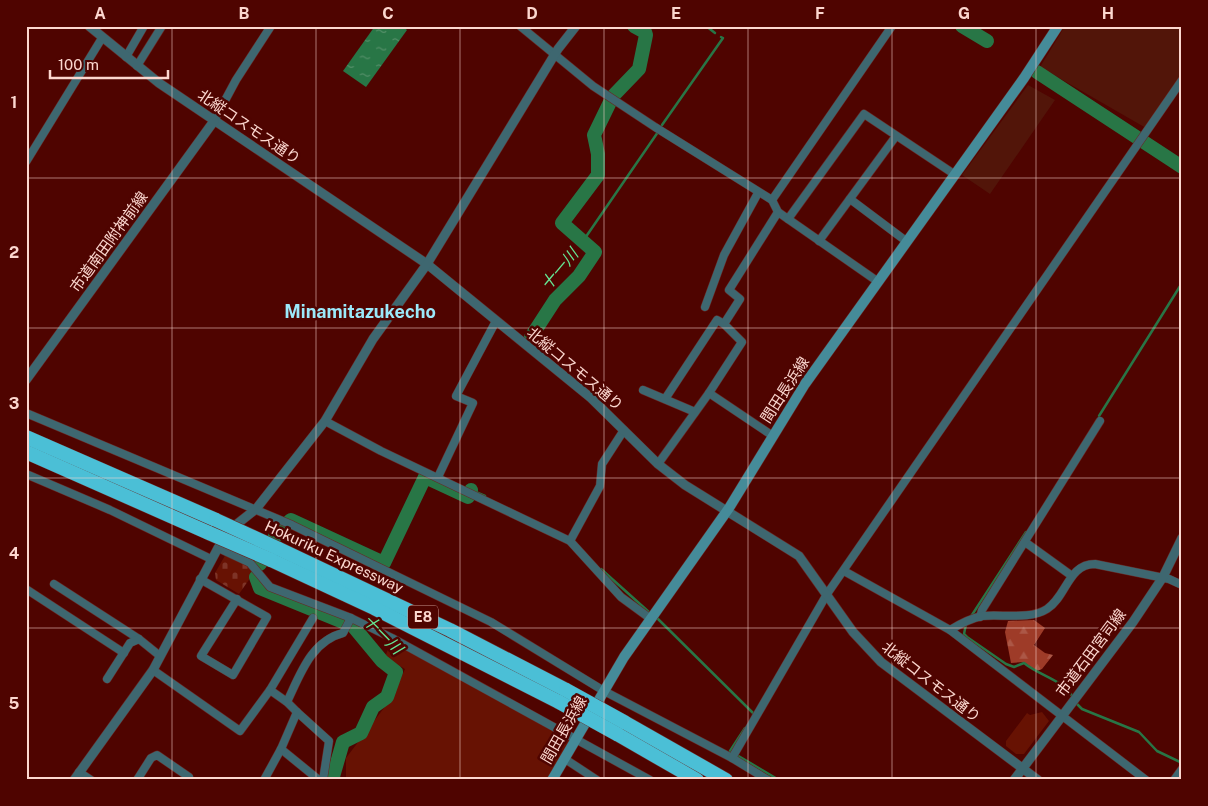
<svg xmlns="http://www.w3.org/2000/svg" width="1208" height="806" viewBox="0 0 1208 806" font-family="'Public Sans','Noto Sans JP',sans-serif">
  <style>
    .built { fill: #521509 }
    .green { fill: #671203 }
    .forest { fill: url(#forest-firs) }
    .cemetery { fill: url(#cemetery-stones) }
    .water { fill: url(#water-ripples) }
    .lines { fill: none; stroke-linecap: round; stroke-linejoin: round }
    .stream { stroke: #287646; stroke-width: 2.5 }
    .river { stroke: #287646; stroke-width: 14 }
    .minor-casing { stroke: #6b2621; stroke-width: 9 }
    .tertiary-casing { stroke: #6b2621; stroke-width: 10 }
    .secondary-casing { stroke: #6b2621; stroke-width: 11 }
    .motorway-casing { stroke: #6b2621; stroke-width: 15 }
    .minor { stroke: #3e6770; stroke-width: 8 }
    .tertiary { stroke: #3e6770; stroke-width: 9 }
    .secondary { stroke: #458b99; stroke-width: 10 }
    .motorway { stroke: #4bbfd6; stroke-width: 14 }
    .motorway-bridge-casing { stroke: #6b2621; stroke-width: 15; stroke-linecap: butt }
    .motorway-bridge { stroke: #4bbfd6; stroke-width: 14 }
    .grid { fill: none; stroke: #fcd7cf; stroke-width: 1; stroke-opacity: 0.55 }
    .labels { text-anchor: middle; stroke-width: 5; stroke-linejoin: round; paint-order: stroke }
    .shield { fill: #4f0400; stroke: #c89891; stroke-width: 1 }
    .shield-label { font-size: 14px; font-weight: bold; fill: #fcd7cf }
    .street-label { font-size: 15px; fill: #fcd7cf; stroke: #4f0400 }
    .water-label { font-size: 16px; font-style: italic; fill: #65e894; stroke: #4f0400 }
    .quarter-label { font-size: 18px; font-weight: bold; fill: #9be9fa; stroke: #4f0400 }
    .neatline { fill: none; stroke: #fcd7cf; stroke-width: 2 }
    .grid-label { font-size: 16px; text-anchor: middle; font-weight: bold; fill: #fcd7cf }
  </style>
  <defs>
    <pattern id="forest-firs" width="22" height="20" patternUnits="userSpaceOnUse" patternTransform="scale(1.25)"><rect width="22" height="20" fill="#9e3b28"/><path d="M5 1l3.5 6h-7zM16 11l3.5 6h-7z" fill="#ac5746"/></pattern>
    <pattern id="cemetery-stones" width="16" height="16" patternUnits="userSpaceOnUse" patternTransform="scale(1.25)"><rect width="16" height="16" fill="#671203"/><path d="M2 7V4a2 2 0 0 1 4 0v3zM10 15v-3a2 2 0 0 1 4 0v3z" fill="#7e3427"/></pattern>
    <pattern id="water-ripples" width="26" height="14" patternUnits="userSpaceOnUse" patternTransform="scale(1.25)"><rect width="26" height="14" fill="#287646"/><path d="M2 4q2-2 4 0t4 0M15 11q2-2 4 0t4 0" fill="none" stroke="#538f68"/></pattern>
  </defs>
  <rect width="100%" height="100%" fill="#4f0400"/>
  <g class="built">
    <polygon points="1065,26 1182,26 1182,75 1146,128 1040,67"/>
    <polygon points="1028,85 1055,100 990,194 962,175"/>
  </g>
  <g class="green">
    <polygon points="392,639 575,734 546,780 346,780 346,758 393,696 405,669 385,657"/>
    <polygon points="1042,712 1049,721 1024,754 1016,754 1006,746 1006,741 1027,713 1030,715"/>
  </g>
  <polygon class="forest" points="1034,620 1045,628 1034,645 1045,653 1053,655 1042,669 1037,671 1024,662 1011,663 1005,632 1008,621"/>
  <polygon class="cemetery" points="226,554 255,571 239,594 216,580 215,573"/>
  <polygon class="water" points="375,26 402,26 407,30 366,87 343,71"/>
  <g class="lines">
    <g class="stream">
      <polyline points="706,26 715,33"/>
      <polyline points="662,125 723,38 721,37"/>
      <polyline points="583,241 658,132"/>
      <polyline points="1099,416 1182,283"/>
      <polyline points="471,490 485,496"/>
      <polyline points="601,569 650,613"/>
      <polyline points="656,617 754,714 753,715"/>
      <polyline points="970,618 1026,532"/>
      <path d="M966 624 964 634 967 637 1006 664 1014 667 1024 663C1040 676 1063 680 1073 697"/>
      <polyline points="1075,702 1082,709 1139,732 1157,751 1182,763"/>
      <polyline points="745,728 730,751 779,780"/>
    </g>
    <g class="river">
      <polyline points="962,26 987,41"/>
      <polyline points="1037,72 1182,167"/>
      <polyline points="531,337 555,300 579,276 595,252 562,223 598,175 598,154 594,135 613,96 639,69 646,35 645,32 634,26"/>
      <polyline points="260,564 277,533 291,520 384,563 425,477 468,497 471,490"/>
      <polyline points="256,577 260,588 353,626 382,661 396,672 387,697 373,707 361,733 343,742 332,780"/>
    </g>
    <defs>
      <g id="minor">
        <polyline points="520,26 593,86 655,127 772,200 778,212 788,219 864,114 954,174"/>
        <polyline points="126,57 144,26"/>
        <polyline points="137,66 162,26"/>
        <polyline points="214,121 236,80 271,26"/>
        <polyline points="26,162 102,38"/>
        <polyline points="850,199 906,241"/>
        <polyline points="772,200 892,26"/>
        <polyline points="788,219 877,281"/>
        <polyline points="819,241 896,136"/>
        <polyline points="705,307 724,255 758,193"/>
        <polyline points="643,390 695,412"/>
        <polyline points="665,399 717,320 724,324"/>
        <polyline points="26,413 292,525 491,622 604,691 732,758 768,780"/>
        <polyline points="325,421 381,451 570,541 621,597 651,619"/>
        <polyline points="773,436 709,393 742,342 724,324 740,299 729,290 778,212"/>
        <polyline points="658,464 709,393"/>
        <polyline points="26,474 110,510 211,559"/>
        <polyline points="438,477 473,403 456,396 496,321"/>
        <polyline points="570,541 600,486 602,464 624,430"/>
        <polyline points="1025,542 1072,576"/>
        <polyline points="218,548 250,563 270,587 351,618 392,638 650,780"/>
        <polyline points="844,571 950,630 1146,780"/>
        <polyline points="200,579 267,617 233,675 201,656 237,599"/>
        <polyline points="54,584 139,639 160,656"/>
        <polyline points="26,589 124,653"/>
        <polyline points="980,617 982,610 1100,421"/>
        <path d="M950 630C960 624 972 618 982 616 1002 614 1030 620 1047 609 1067 596 1068 564 1095 564L1169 579 1182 585"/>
        <polyline points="153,670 240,731 270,690 313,618"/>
        <polyline points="107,679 130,643 139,639"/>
        <polyline points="270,690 287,702 297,712"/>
        <path d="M287 702C300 675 311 641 343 633L351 618"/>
        <polyline points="281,749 319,780"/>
        <polyline points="732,758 827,594 1182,80"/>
        <polyline points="565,759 597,780"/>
        <polyline points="79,772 91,780"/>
        <polyline points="137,780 151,758 157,755 189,777 187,780"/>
        <polyline points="264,780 281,749 297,712 329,741 323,780"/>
        <polyline points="1174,780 1182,769"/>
      </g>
      <g id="tertiary">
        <polyline points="89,26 159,83 427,264 591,398 658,464 685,485 799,556 853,632 881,662 1038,780"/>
        <polyline points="26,380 214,121"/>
        <polyline points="74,780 153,670 218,548 237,524 256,509 325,421 373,339 427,264 558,49 576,26"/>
        <polyline points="1014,780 1133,622 1163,577 1182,538"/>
      </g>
      <polyline id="secondary" points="552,780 624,657 729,508 805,384 1024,78 1058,26"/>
      <g id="motorway">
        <polyline points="26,437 216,520"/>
        <polyline points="26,452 209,533"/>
        <polyline points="277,548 450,630 566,690"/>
        <polyline points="271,560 374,608 559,702"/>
        <polyline points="624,722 726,780"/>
        <polyline points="617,734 697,780"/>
      </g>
    </defs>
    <use href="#minor" class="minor-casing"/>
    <use href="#tertiary" class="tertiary-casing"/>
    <use href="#secondary" class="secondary-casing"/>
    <use href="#motorway" class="motorway-casing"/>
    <use href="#minor" class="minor"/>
    <use href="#tertiary" class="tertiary"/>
    <use href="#secondary" class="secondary"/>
    <use href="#motorway" class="motorway"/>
    <defs>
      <g id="motorway-bridge">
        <polyline points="216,520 277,548"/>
        <polyline points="209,533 271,560"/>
        <polyline points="566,690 624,722"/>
        <polyline points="559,702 617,734"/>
      </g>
    </defs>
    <use href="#motorway-bridge" class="motorway-bridge-casing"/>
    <use href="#motorway-bridge" class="motorway-bridge"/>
  </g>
  <path class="grid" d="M172 26V780M316 26V780M460 26V780M604 26V780M748 26V780M892 26V780M1036 26V780M26 178H1182M26 328H1182M26 478H1182M26 628H1182"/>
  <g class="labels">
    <rect class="shield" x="408" y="605.5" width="30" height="23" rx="4"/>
    <g class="shield-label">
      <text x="423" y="622">E8</text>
    </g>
    <g class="street-label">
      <text transform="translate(249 127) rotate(34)" y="5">北縦コスモス通り</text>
      <text transform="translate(109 242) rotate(-54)" y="5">市道南田附神前線</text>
      <text transform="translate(575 369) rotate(40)" y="5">北縦コスモス通り</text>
      <text transform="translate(785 390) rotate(-57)" y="5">間田長浜線</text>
      <text transform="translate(334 557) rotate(25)" y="5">Hokuriku Expressway</text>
      <text transform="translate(1091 653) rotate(-53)" y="5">市道石田宮司線</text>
      <text transform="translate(931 682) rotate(38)" y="5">北縦コスモス通り</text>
      <text transform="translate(564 730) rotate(-60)" y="5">間田長浜線</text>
    </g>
    <g class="water-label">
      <text transform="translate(559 269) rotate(-50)" y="6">十一川</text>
      <text transform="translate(383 634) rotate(45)" y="6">十一川</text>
    </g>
    <g class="quarter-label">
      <text x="360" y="318">Minamitazukecho</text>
    </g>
  </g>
  <rect width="1208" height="806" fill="none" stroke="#4f0400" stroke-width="55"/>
  <path d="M50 70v8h118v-8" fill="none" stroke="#fcd7cf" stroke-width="2.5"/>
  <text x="58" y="70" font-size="15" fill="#fcd7cf" stroke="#4f0400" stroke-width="4" paint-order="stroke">100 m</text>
  <rect x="28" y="28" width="1152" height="750" class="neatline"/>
  <g class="grid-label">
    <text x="100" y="19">A</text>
    <text x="244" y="19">B</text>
    <text x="388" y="19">C</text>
    <text x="532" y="19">D</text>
    <text x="676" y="19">E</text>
    <text x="820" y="19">F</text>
    <text x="964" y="19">G</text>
    <text x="1108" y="19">H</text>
    <text x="14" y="108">1</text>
    <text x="14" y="258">2</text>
    <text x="14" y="409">3</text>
    <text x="14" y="559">4</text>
    <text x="14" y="709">5</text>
  </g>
</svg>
